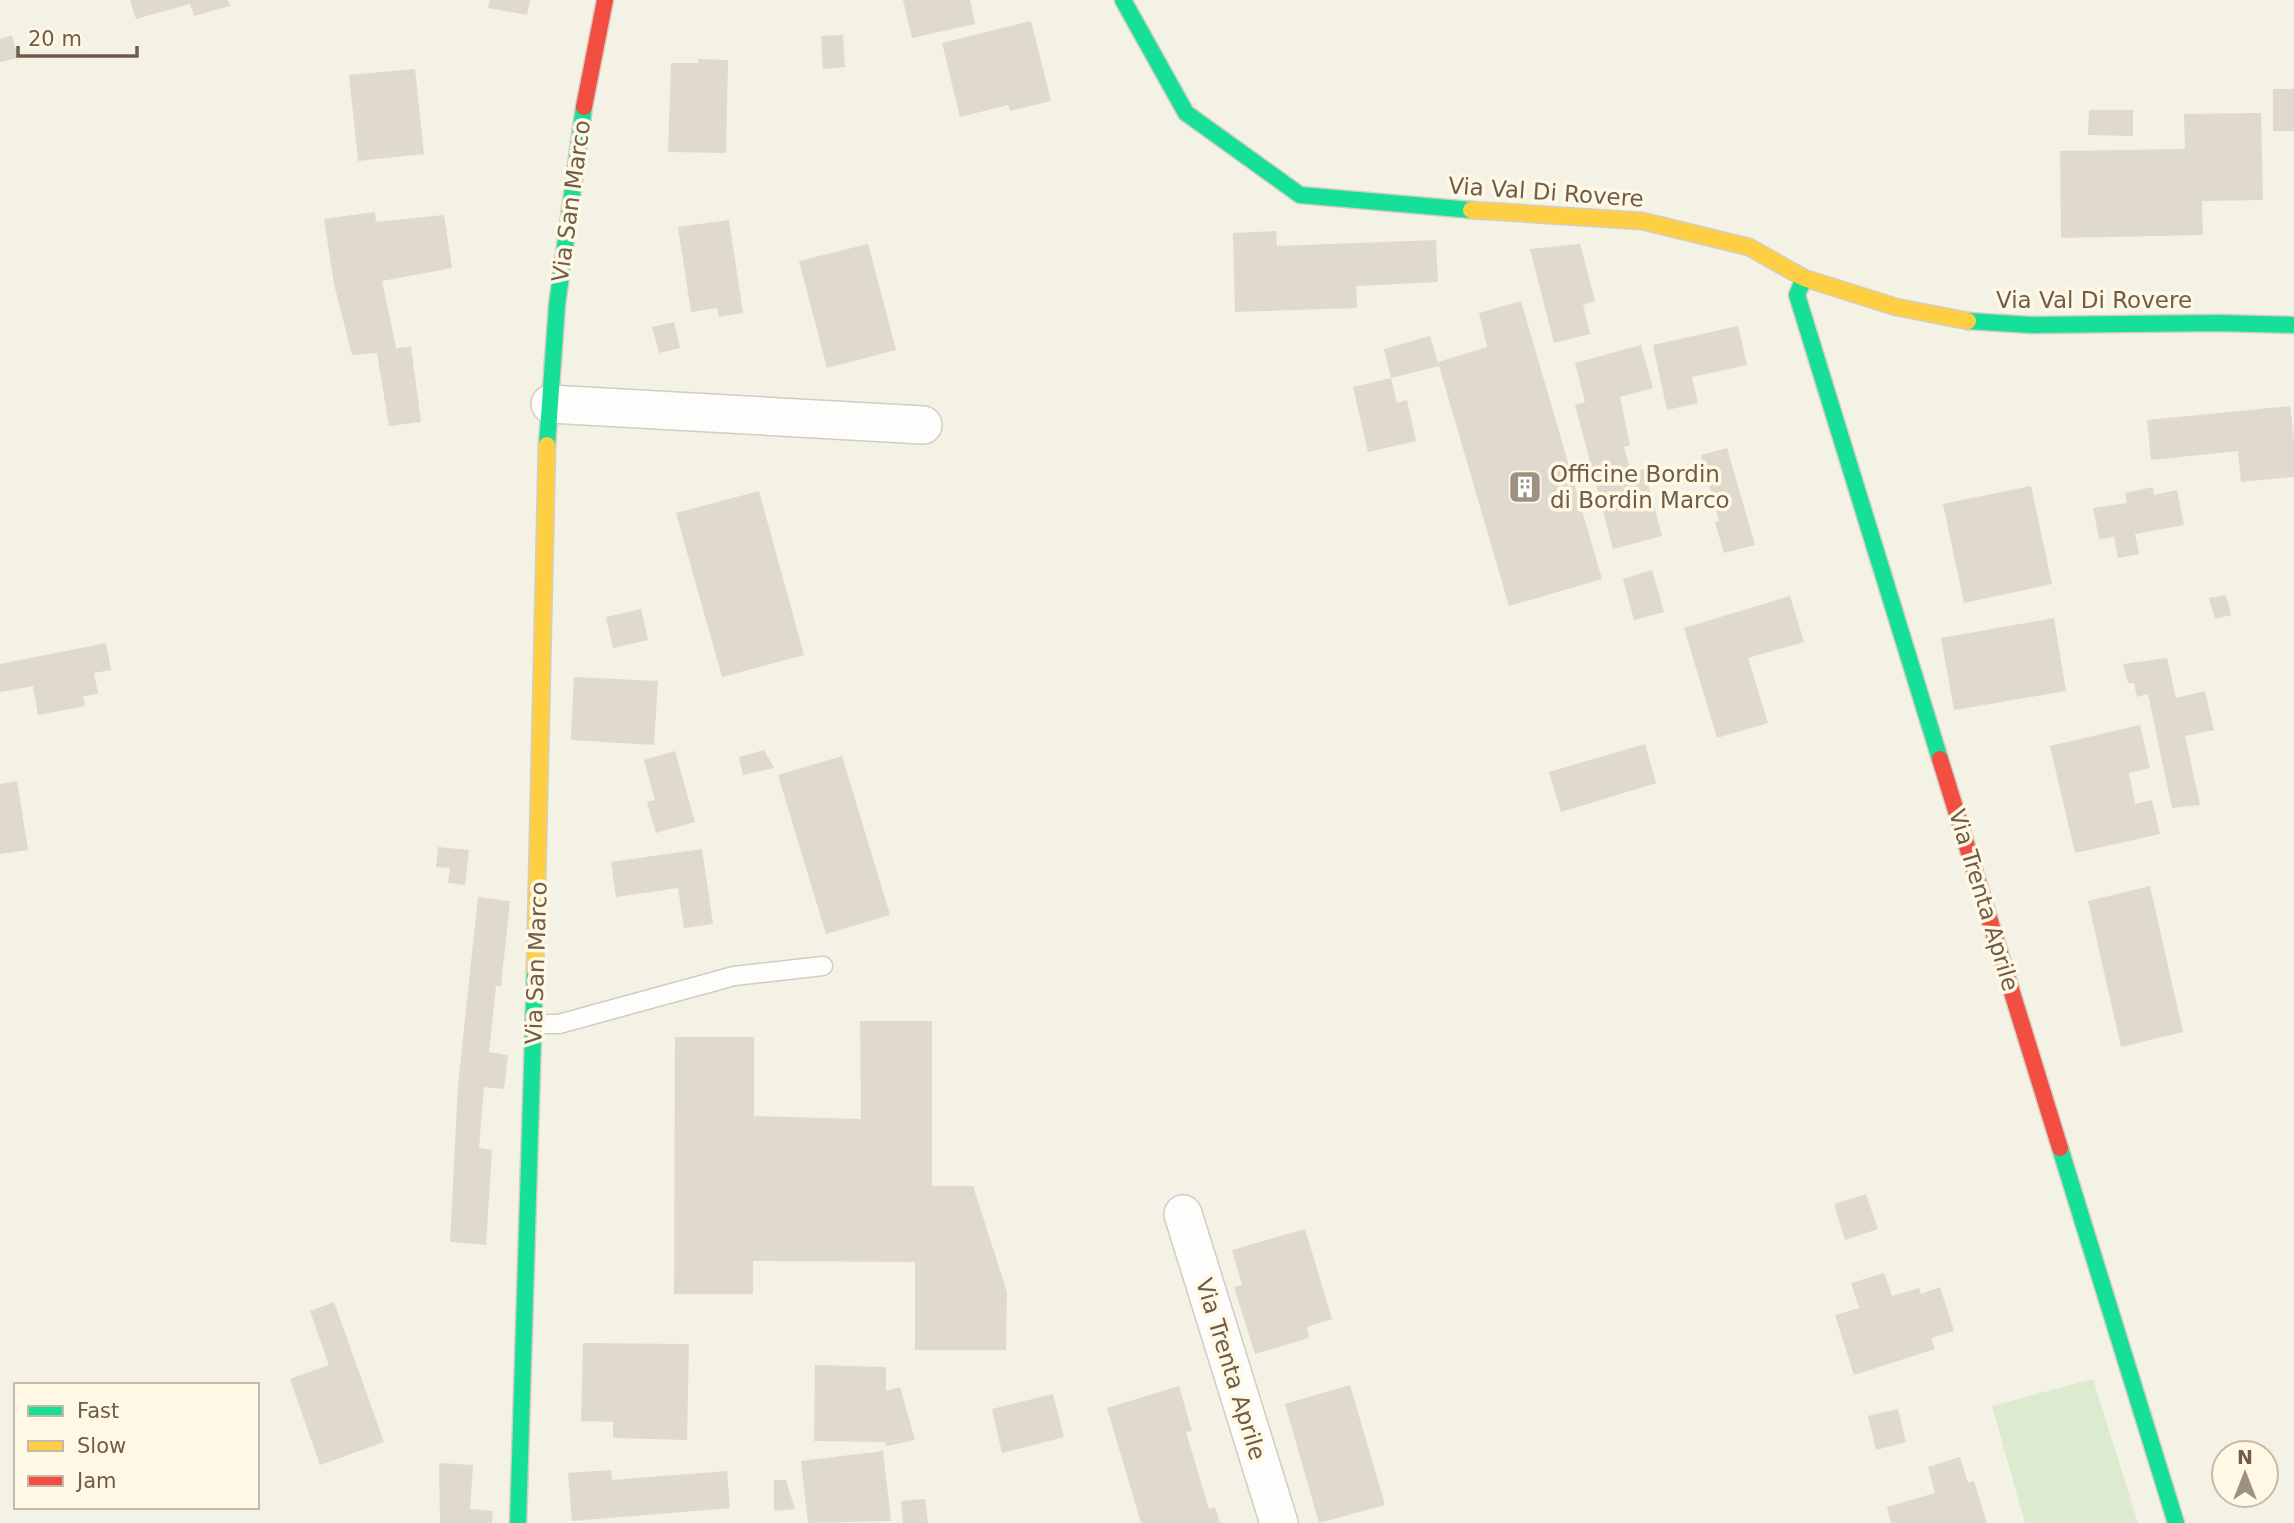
<svg xmlns="http://www.w3.org/2000/svg" width="2294" height="1523" viewBox="0 0 2294 1523" font-family="'DejaVu Sans',sans-serif">
  <style>
    .green { fill: #dcebd0 }
    .building { fill: #e0d9ce }
    .lines { fill: none; stroke-linecap: round; stroke-linejoin: round }
    .lane-casing { stroke: #d2cdc2; stroke-width: 21 }
    .street-casing { stroke: #d2cdc2; stroke-width: 40 }
    .fast-casing { stroke: #d4cec2; stroke-width: 19 }
    .slow-casing { stroke: #d4cec2; stroke-width: 19 }
    .jam-casing { stroke: #d4cec2; stroke-width: 19 }
    .lane { stroke: #fdfdfb; stroke-width: 18 }
    .street { stroke: #fdfdfb; stroke-width: 37 }
    .fast { stroke: #16e098; stroke-width: 16 }
    .slow { stroke: #ffcf43; stroke-width: 16 }
    .jam { stroke: #f24e42; stroke-width: 16 }
    .labels { text-anchor: middle; stroke-width: 7; stroke-linejoin: round; paint-order: stroke }
    .street-label { font-size: 23px; fill: #6f5d49; stroke: #fef8e5 }
    .poi-label { font-size: 23px; fill: #6f5d49; stroke: #fef8e5; text-anchor: start }
  </style>
  <rect width="100%" height="100%" fill="#f4f1e5"/>
  <polygon class="green" points="2093,1379 2138,1523 2025,1523 1992,1406"/>
  <g class="building">
    <polygon points="130,0 228,0 230,6 194,16 190,4 136,19"/>
    <polygon points="490,0 530,0 527,15 488,8"/>
    <polygon points="903,0 970,0 975,24 912,38"/>
    <polygon points="1031,21 1051,101 1010,111 1008,105 960,117 942,43"/>
    <polygon points="12,35 18,58 0,62 0,39"/>
    <polygon points="843,35 845,67 823,69 821,36"/>
    <polygon points="697,59 728,60 726,153 668,152 671,63 699,63"/>
    <polygon points="415,69 424,154 358,161 349,75"/>
    <rect x="2273" y="89" width="21" height="42"/>
    <polygon points="2089,110 2133,110 2133,136 2088,135"/>
    <polygon points="2261,113 2263,200 2202,201 2203,235 2061,238 2060,151 2185,149 2184,114"/>
    <polygon points="375,212 376,222 444,215 452,268 382,281 396,348 411,347 421,422 389,426 377,353 352,355 334,284 324,219"/>
    <polygon points="729,220 743,313 719,317 717,308 691,312 678,227"/>
    <polygon points="1276,231 1277,246 1436,240 1438,282 1356,286 1357,308 1235,312 1233,233"/>
    <polygon points="868,244 896,350 827,368 799,261"/>
    <polygon points="1580,244 1595,301 1583,305 1590,334 1554,343 1530,249"/>
    <polygon points="1521,301 1602,579 1509,606 1439,366 1391,378 1397,403 1407,400 1416,441 1368,452 1353,387 1391,378 1384,349 1430,336 1438,362 1487,347 1479,313"/>
    <polygon points="674,322 680,348 659,353 652,327"/>
    <polygon points="1738,326 1747,365 1692,377 1698,403 1667,410 1653,345"/>
    <polygon points="1641,345 1653,388 1620,397 1630,445 1624,447 1631,472 1644,469 1662,536 1613,549 1575,405 1585,402 1575,363"/>
    <polygon points="2290,406 2294,441 2294,477 2241,482 2238,451 2151,460 2147,420"/>
    <polygon points="1727,448 1755,545 1724,553 1715,522 1719,521 1701,455"/>
    <polygon points="2031,486 2052,584 1964,603 1943,504"/>
    <polygon points="2153,487 2154,495 2177,490 2184,525 2135,534 2139,554 2118,558 2114,537 2099,539 2093,508 2127,503 2125,493"/>
    <polygon points="759,491 804,655 722,677 676,513"/>
    <polygon points="1652,570 1664,612 1634,620 1623,579"/>
    <polygon points="2226,595 2231,615 2215,619 2209,598"/>
    <polygon points="1790,596 1804,642 1748,658 1768,723 1717,738 1684,628"/>
    <polygon points="641,609 648,640 613,648 606,617"/>
    <polygon points="2054,618 2066,691 1954,710 1941,638"/>
    <polygon points="106,643 111,670 94,673 98,694 83,696 85,706 38,715 33,686 0,692 0,664"/>
    <polygon points="2167,658 2176,698 2205,691 2214,730 2185,736 2200,805 2172,808 2148,694 2137,697 2134,683 2128,683 2123,664"/>
    <polygon points="574,677 658,681 654,745 571,740"/>
    <polygon points="2140,725 2150,768 2129,773 2135,804 2152,800 2160,834 2075,853 2050,746"/>
    <polygon points="1645,744 1656,783 1561,812 1549,772"/>
    <polygon points="764,750 774,768 743,775 739,757"/>
    <polygon points="675,751 695,822 656,833 647,802 655,800 644,760"/>
    <polygon points="842,756 890,915 826,934 778,775"/>
    <polygon points="17,781 28,850 0,854 0,784"/>
    <polygon points="438,847 469,850 465,885 448,883 450,868 436,867"/>
    <polygon points="702,849 713,924 684,928 678,888 616,897 611,862"/>
    <polygon points="2150,886 2183,1032 2121,1047 2088,901"/>
    <polygon points="478,897 510,901 501,986 496,986 489,1052 508,1055 504,1089 484,1087 479,1148 492,1150 486,1245 450,1242 458,1085"/>
    <polygon points="860,1021 932,1021 932,1186 973,1186 1007,1292 1006,1350 915,1350 915,1262 753,1261 753,1294 674,1294 675,1037 754,1037 754,1116 861,1119"/>
    <polygon points="1866,1194 1878,1229 1845,1240 1834,1204"/>
    <polygon points="1305,1229 1332,1319 1307,1327 1309,1338 1255,1354 1234,1287 1242,1285 1232,1250"/>
    <polygon points="1884,1273 1892,1296 1919,1288 1921,1294 1940,1287 1954,1331 1931,1338 1935,1349 1854,1375 1835,1315 1859,1308 1851,1283"/>
    <polygon points="334,1302 384,1442 320,1465 290,1379 329,1365 310,1311"/>
    <polygon points="583,1343 689,1344 687,1440 613,1438 613,1422 581,1421"/>
    <polygon points="815,1365 886,1367 886,1391 900,1387 915,1440 887,1446 885,1442 814,1441"/>
    <polygon points="1350,1385 1385,1505 1319,1523 1285,1404"/>
    <polygon points="1179,1386 1192,1431 1186,1432 1209,1509 1215,1507 1220,1523 1141,1523 1107,1408"/>
    <polygon points="1053,1394 1064,1437 1002,1453 992,1409"/>
    <polygon points="1898,1409 1906,1442 1876,1450 1868,1416"/>
    <polygon points="883,1451 891,1521 808,1523 801,1461"/>
    <polygon points="1960,1457 1968,1483 1974,1481 1987,1523 1891,1523 1887,1507 1935,1493 1928,1467"/>
    <polygon points="439,1463 473,1465 470,1509 493,1511 492,1523 440,1523"/>
    <polygon points="611,1470 612,1480 727,1471 730,1508 572,1521 568,1473"/>
    <polygon points="774,1480 786,1480 795,1509 774,1511"/>
    <polygon points="925,1499 928,1523 903,1523 901,1501"/>
  </g>
  <g class="lines">
    <defs>
      <polyline id="lane" points="534,1024 559,1024 734,976 823,966"/>
      <g id="street">
        <polyline points="550,404 923,425"/>
        <polyline points="1183,1214 1279,1523"/>
      </g>
      <g id="fast">
        <polyline points="1123,0 1186,113 1300,195 1471,210"/>
        <polyline points="1804,278 1797,295 1940,759"/>
        <polyline points="1968,321 2031,325 2218,323 2294,325"/>
        <polyline points="547,445 557,305 584,107"/>
        <polyline points="2060,1148 2176,1523"/>
        <polyline points="518,1523 535,971"/>
      </g>
      <g id="slow">
        <polyline points="1471,210 1642,221 1749,247 1804,278 1896,307 1968,321"/>
        <polyline points="535,971 547,445"/>
      </g>
      <g id="jam">
        <polyline points="584,107 605,0"/>
        <polyline points="1940,759 2060,1148"/>
      </g>
    </defs>
    <use href="#lane" class="lane-casing"/>
    <use href="#street" class="street-casing"/>
    <use href="#fast" class="fast-casing"/>
    <use href="#slow" class="slow-casing"/>
    <use href="#jam" class="jam-casing"/>
    <use href="#lane" class="lane"/>
    <use href="#street" class="street"/>
    <use href="#fast" class="fast"/>
    <use href="#slow" class="slow"/>
    <use href="#jam" class="jam"/>
  </g>
  <defs>
    <symbol id="building-square" viewBox="-11 -11 22 22"><rect x="-9" y="-9" width="18" height="18" rx="4" fill="#9e9180" stroke="#fef8e5"/><path d="M-4-6H4V6H1V3H-1V6H-4ZM-2.5-4.3h1.7v1.8h-1.7ZM.8-4.3h1.7v1.8H.8ZM-2.5-1h1.7V.8h-1.7ZM.8-1h1.7V.8H.8Z" fill="#fff"/></symbol>
  </defs>
  <g fill-rule="evenodd">
    <use href="#building-square" x="1506" y="468" width="38" height="38"/>
  </g>
  <g class="labels">
    <g class="street-label">
      <text transform="translate(1546 192) rotate(4)" y="8">Via Val Di Rovere</text>
      <text transform="translate(571 201) rotate(-82)" y="8">Via San Marco</text>
      <text x="2094" y="308">Via Val Di Rovere</text>
      <text transform="translate(1984 900) rotate(73)" y="8">Via Trenta Aprile</text>
      <text transform="translate(536 963) rotate(-88)" y="8">Via San Marco</text>
      <text transform="translate(1231 1369) rotate(73)" y="8">Via Trenta Aprile</text>
    </g>
    <g class="poi-label">
      <text x="1550" y="482">Officine Bordin<tspan x="1550" dy="26">di Bordin Marco</tspan></text>
    </g>
  </g>
  <rect x="14" y="1383" width="245" height="126" fill="#fef8e5" stroke="#c5baa7" stroke-width="2"/>
  <rect x="28" y="1406" width="35" height="10" fill="#16e098" stroke="#c5baa7" stroke-width="2"/>
  <text x="77" y="1418" font-size="21" fill="#6f5d49">Fast</text>
  <rect x="28" y="1441" width="35" height="10" fill="#ffcf43" stroke="#c5baa7" stroke-width="2"/>
  <text x="77" y="1453" font-size="21" fill="#6f5d49">Slow</text>
  <rect x="28" y="1476" width="35" height="10" fill="#f24e42" stroke="#c5baa7" stroke-width="2"/>
  <text x="77" y="1488" font-size="21" fill="#6f5d49">Jam</text>
  <g transform="translate(2245 1474)"><circle r="33" fill="#fef8e5" stroke="#c5baa7" stroke-width="2"/>
  <path d="M0-5L12 26L0 18L-12 26Z" fill="#9e9180"/>
  <text y="-10" font-size="19" font-weight="bold" text-anchor="middle" fill="#6f5d49">N</text>
  </g>
  <path d="M18 46v10h119v-10" fill="none" stroke="#6f5d49" stroke-width="3.5"/>
  <text x="28" y="46" font-size="21" fill="#6f5d49" stroke="#fef8e5" stroke-width="5" paint-order="stroke">20 m</text>
</svg>
